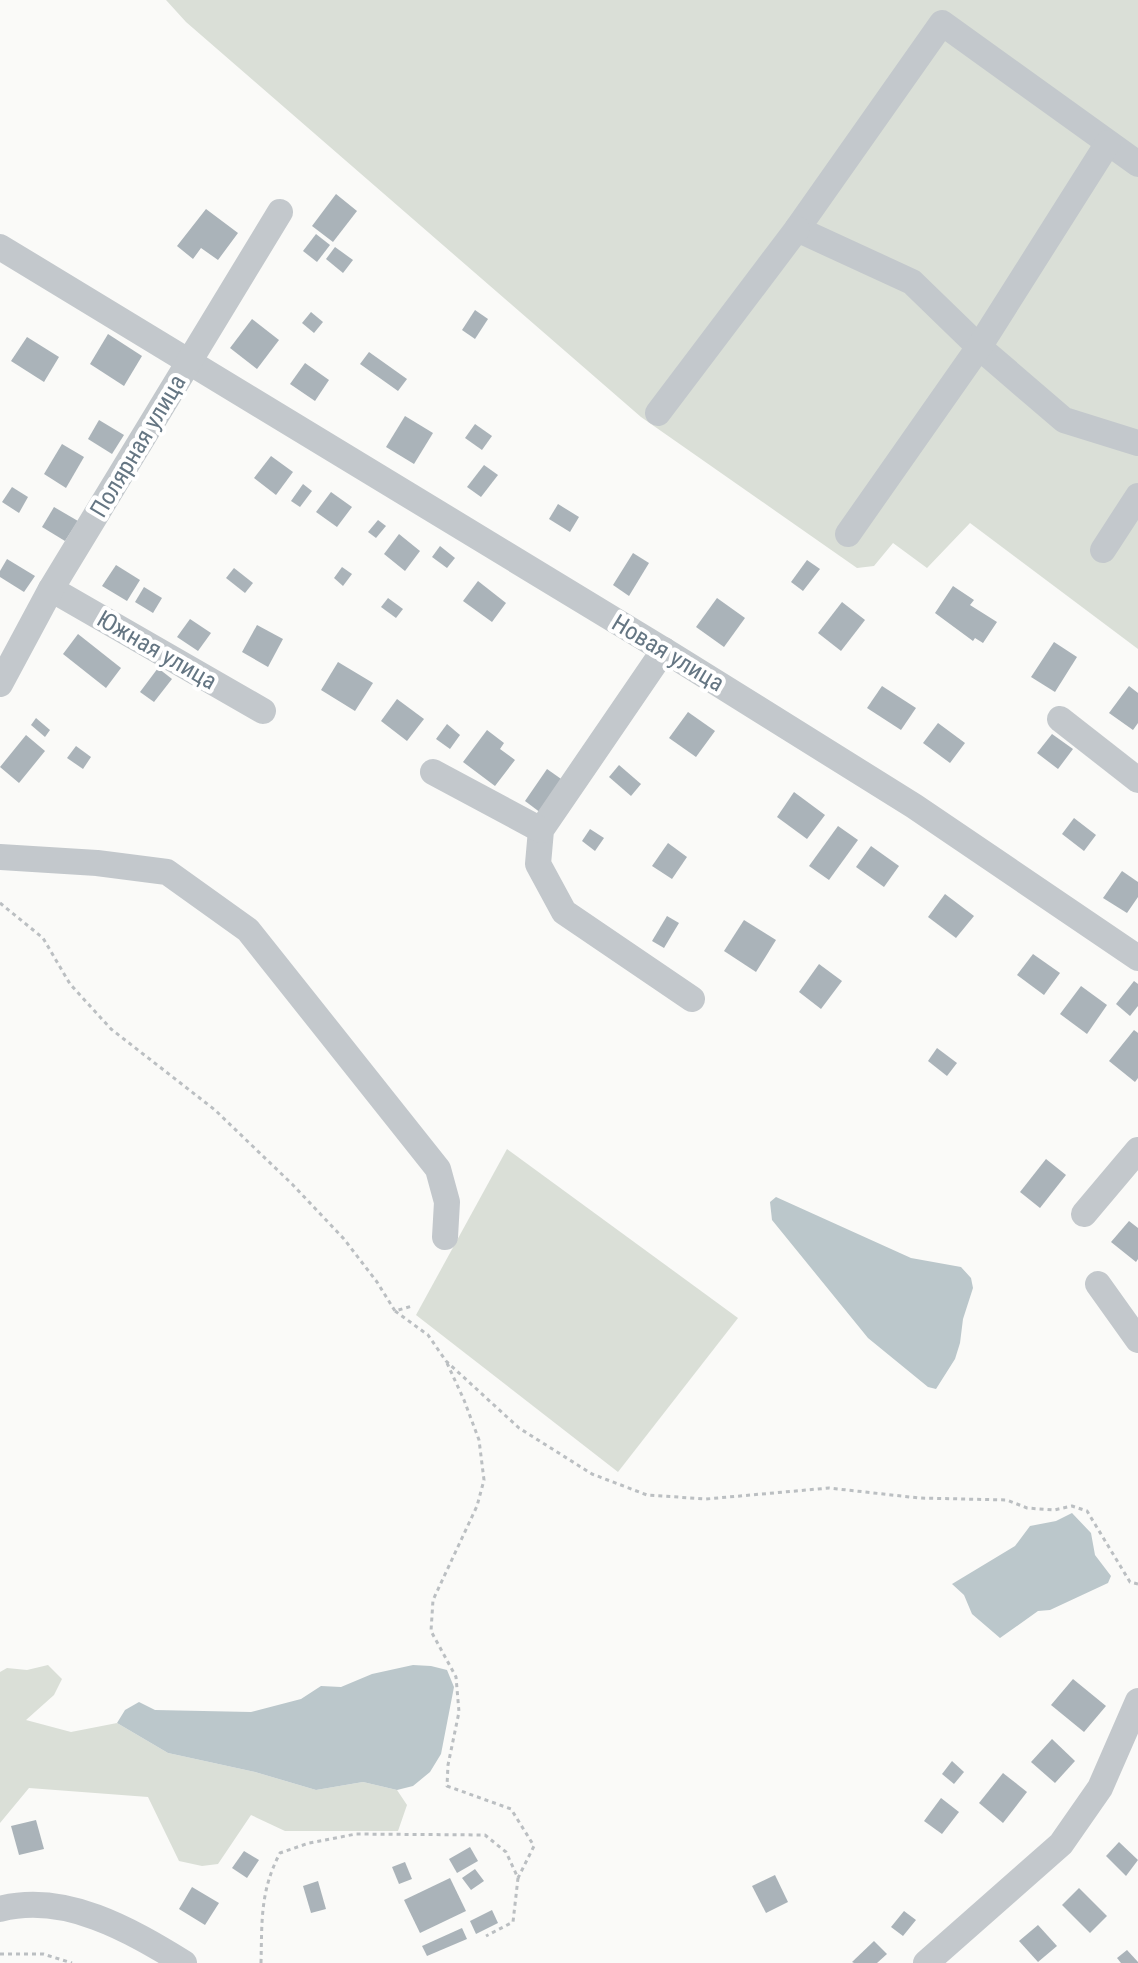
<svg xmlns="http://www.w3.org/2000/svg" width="1138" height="1963" viewBox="0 0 1138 1963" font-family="'Roboto Condensed',sans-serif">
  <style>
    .green { fill: #dadfd7 }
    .water { fill: #bbc7cb }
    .building { fill: #aab3b9 }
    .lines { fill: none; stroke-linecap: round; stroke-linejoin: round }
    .path { stroke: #bbbfc2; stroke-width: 3; stroke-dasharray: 4 4; stroke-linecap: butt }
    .minor { stroke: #c3c8cc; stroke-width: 26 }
    .labels { text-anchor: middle; stroke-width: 8; stroke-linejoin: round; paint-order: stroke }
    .street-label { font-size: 24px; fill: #657683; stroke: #fff }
  </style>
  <rect width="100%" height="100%" fill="#fafaf8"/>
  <g class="green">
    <polygon points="166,0 1138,0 1138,649 970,523 927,568 893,543 874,566 857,568 641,417 186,22"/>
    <polygon points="507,1149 738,1318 618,1472 416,1315"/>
    <polygon points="48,1665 62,1679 54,1695 26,1720 71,1732 117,1723 168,1753 255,1772 316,1790 363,1782 397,1790 407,1805 398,1831 285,1831 251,1815 218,1864 202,1866 179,1861 148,1797 29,1788 0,1823 0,1672 7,1668 27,1670"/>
  </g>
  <g class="water">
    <polygon points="776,1197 911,1258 961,1267 971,1278 973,1288 963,1319 960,1343 955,1359 936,1389 928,1387 868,1338 772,1220 770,1202"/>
    <polygon points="1072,1513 1091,1533 1095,1555 1111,1576 1108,1583 1050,1610 1038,1611 1000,1638 972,1614 964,1595 952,1584 1015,1546 1030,1526 1056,1521"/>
    <polygon points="413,1665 431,1666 447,1670 454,1687 441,1754 430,1772 413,1786 397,1790 363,1782 316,1790 255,1772 168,1753 117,1723 125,1710 139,1702 155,1710 251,1712 301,1699 321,1686 341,1687 372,1674"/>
  </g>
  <g class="building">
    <polygon points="336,194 357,211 333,242 312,226"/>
    <polygon points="206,209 238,233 218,260 201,248 193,259 177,246"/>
    <polygon points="316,234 330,245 317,262 303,251"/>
    <polygon points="335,247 353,260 343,273 326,259"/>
    <polygon points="475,310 488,319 475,339 462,330"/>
    <polygon points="311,312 323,322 314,333 302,323"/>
    <polygon points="252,319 279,340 257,369 230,348"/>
    <polygon points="108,334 142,356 124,386 90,364"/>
    <polygon points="27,337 59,357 44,382 11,361"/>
    <polygon points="369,352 407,379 398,391 360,364"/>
    <polygon points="305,363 329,380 315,401 290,384"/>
    <polygon points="405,416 433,433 414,464 386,447"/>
    <polygon points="99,420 124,435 112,454 88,439"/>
    <polygon points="475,424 492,436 482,450 465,438"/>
    <polygon points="62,444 84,457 66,488 44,474"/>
    <polygon points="271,456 293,472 276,495 254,478"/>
    <polygon points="484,465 498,475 481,497 467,487"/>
    <polygon points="303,484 312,491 300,507 291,501"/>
    <polygon points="12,487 28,497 19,513 2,502"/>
    <polygon points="331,492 352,507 337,527 316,512"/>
    <polygon points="558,504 579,517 570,532 549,519"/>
    <polygon points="54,507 78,521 65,541 42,527"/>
    <polygon points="378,520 386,526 376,538 368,532"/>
    <polygon points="399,534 420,551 405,571 384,554"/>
    <polygon points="440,546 455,558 447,568 432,557"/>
    <polygon points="633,553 649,563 629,596 613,585"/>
    <polygon points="7,559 35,576 24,592 0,577 0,571"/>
    <polygon points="807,560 820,569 803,591 791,582"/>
    <polygon points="116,565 140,580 127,601 102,586"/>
    <polygon points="342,567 352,574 343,586 334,578"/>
    <polygon points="234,568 253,583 245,593 226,578"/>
    <polygon points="478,581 506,603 492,622 463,601"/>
    <polygon points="953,586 974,600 970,605 997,622 983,643 975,638 973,641 935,613"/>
    <polygon points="144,587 162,598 153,613 135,602"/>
    <polygon points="388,598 403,609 396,618 381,607"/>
    <polygon points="717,598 745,618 724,647 696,627"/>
    <polygon points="842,602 865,620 841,651 818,633"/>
    <polygon points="190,619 211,633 198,651 177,637"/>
    <polygon points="257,625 283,639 268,667 242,652"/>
    <polygon points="78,634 121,668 106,688 63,654"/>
    <polygon points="1054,642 1077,657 1055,692 1031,677"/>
    <polygon points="338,662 373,683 355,711 321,690"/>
    <polygon points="158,668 172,679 154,702 140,692"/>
    <polygon points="882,686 916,708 901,730 867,708"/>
    <polygon points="1129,686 1138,693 1138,723 1133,730 1109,713"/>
    <polygon points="397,699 424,719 407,741 381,721"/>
    <polygon points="688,712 715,731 696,757 669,738"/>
    <polygon points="36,718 50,730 45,737 31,725"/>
    <polygon points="938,723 965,743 950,763 923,743"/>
    <polygon points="447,724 460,735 450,749 436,739"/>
    <polygon points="487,730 504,743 500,749 515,760 495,786 463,762"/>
    <polygon points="1052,734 1073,749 1058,769 1037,753"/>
    <polygon points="26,735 45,751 19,783 0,767"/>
    <polygon points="76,746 91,757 83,769 67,758"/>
    <polygon points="619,765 641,784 631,796 609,777"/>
    <polygon points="547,769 564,781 541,813 525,801"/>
    <polygon points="794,792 825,815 807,839 777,817"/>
    <polygon points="1074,818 1096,835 1084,851 1062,834"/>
    <polygon points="838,826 858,840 829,880 809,866"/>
    <polygon points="590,829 604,838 595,851 582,841"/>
    <polygon points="668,843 687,857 672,879 652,866"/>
    <polygon points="871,846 899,866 884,887 856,867"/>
    <polygon points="1122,871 1138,882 1138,897 1127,913 1103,898"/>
    <polygon points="945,894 974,916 956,938 928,917"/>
    <polygon points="667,916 679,923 664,948 652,941"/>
    <polygon points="744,920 776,940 756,972 724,951"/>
    <polygon points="1033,954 1060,973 1044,995 1017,975"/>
    <polygon points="819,964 842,981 821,1009 799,992"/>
    <polygon points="1134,981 1138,984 1138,1006 1130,1016 1116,1004"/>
    <polygon points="1081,986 1107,1005 1087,1034 1060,1014"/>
    <polygon points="1134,1030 1138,1033 1138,1078 1135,1082 1109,1061"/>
    <polygon points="937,1048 957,1063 947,1076 928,1061"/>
    <polygon points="1046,1159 1066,1175 1040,1208 1020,1192"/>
    <polygon points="1129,1221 1138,1228 1138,1259 1136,1262 1111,1242"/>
    <polygon points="1073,1679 1106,1706 1084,1732 1051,1705"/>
    <polygon points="1052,1739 1075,1761 1055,1783 1031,1762"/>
    <polygon points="952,1761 964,1772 954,1784 942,1774"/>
    <polygon points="1003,1773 1027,1792 1003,1823 979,1803"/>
    <polygon points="941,1798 959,1812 942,1834 924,1821"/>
    <polygon points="36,1820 44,1849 19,1855 11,1826"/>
    <polygon points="1119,1842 1138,1860 1126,1876 1106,1856"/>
    <polygon points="470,1847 478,1861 457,1873 449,1859"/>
    <polygon points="244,1851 259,1860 247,1878 232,1868"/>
    <polygon points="405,1862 412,1879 399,1884 392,1867"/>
    <polygon points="475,1869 484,1881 471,1890 462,1878"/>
    <polygon points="775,1875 788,1902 766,1913 752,1886"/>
    <polygon points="450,1878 466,1911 420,1933 404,1900"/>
    <polygon points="318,1881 326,1909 311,1913 303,1886"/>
    <polygon points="192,1887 219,1903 205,1925 179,1909"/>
    <polygon points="1079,1888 1107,1916 1090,1933 1062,1905"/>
    <polygon points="492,1910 498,1923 476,1934 470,1921"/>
    <polygon points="904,1911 916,1920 903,1936 891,1927"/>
    <polygon points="1038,1925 1057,1946 1038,1962 1019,1941"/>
    <polygon points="462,1928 467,1939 427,1956 422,1946"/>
    <polygon points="874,1941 887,1954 877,1963 854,1963 852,1962"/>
    <polygon points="1127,1950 1138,1962 1138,1963 1121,1963 1117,1958"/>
  </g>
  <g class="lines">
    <g class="path">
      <polyline points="0,903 43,938 70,984 111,1029 215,1110 292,1184 344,1239 377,1282 395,1311 412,1306"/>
      <polyline points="395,1311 428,1335 446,1361 519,1428 592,1474 647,1495 706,1499 829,1488 919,1498 1007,1500 1027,1508 1054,1510 1072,1506 1087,1511 1130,1582 1138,1584"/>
      <polyline points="447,1363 464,1400 479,1440 484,1480 477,1506 433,1600 431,1631 456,1677 459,1712 448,1765 447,1786 511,1809 534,1846 518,1878"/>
      <polyline points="0,1954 43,1954 72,1963"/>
      <path d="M261 1963C262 1921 260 1891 280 1853L309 1843 356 1834 485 1835 506 1852 518 1878 513 1922 486 1936"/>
    </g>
    <g class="minor">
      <polyline points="1138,164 942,23 797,229 912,282 979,347 1064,420 1138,443"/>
      <polyline points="0,247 672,655 914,806 1138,958"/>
      <polyline points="658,413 797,229"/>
      <polyline points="848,534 979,347 1108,143"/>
      <polyline points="1103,550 1138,496"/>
      <polyline points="51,589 263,711"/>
      <polyline points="664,650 541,830 538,864 564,912 692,999"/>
      <polyline points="0,684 51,589 280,212"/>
      <polyline points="1060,719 1138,780"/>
      <polyline points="433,772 541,830"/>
      <polyline points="0,857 97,863 167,872 248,930 438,1169 447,1202 445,1237"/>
      <polyline points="1084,1214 1138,1150"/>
      <polyline points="1098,1284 1138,1340"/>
      <path d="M0 1909C65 1892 130 1930 184 1963"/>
      <polyline points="926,1963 1061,1844 1100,1788 1138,1701"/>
    </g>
  </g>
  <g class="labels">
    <g class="street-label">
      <text transform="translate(138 446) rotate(-59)" y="8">Полярная улица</text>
      <text transform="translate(157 650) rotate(30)" y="8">Южная улица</text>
      <text transform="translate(668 653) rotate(31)" y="8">Новая улица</text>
    </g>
  </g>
</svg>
